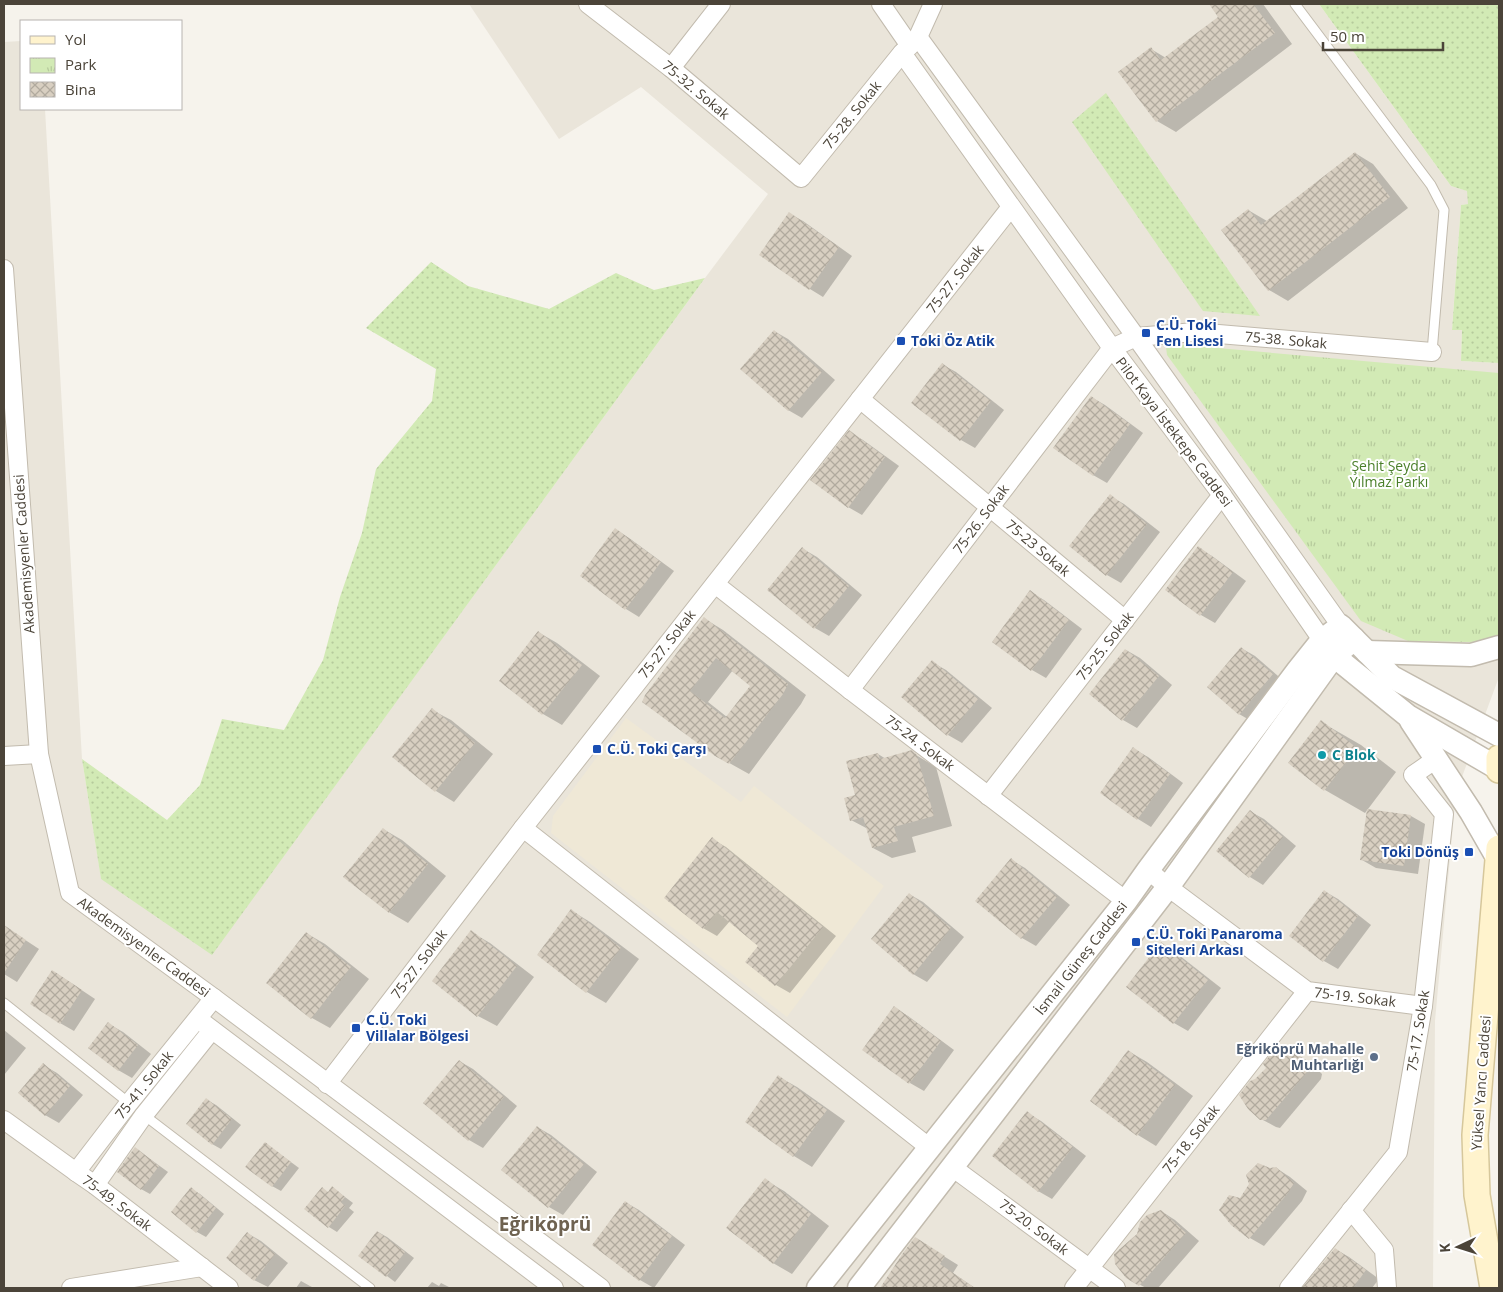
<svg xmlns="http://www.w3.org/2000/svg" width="1503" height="1292" viewBox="0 0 1503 1292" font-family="'Open Sans',sans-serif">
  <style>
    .residential { fill: #eae5da }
    .education { fill: #efe8d6 }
    .grass { fill: url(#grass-dots) }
    .park { fill: url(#park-tufts) }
    .shadow { fill: #0003; fill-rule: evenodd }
    .building { fill: url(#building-cross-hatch); fill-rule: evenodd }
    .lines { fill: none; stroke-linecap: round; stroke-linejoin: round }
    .service-casing { stroke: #c2bbae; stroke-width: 11 }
    .minor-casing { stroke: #c2bbae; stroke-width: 20 }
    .tertiary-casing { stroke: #c2bbae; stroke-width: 25 }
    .secondary-casing { stroke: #d6c79b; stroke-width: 28 }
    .service { stroke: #fff; stroke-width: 9 }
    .minor { stroke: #fff; stroke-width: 18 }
    .tertiary { stroke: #fff; stroke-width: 22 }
    .secondary { stroke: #fff3cd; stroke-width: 25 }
    .transit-dot { fill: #1a4fb4; stroke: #fff; stroke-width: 2 }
    .culture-dot { fill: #0f9aa8; stroke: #fff; stroke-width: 2 }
    .service-dot { fill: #5c6f8a; stroke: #fff; stroke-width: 2 }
    .labels { text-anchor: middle; stroke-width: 4; stroke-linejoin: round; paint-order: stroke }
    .street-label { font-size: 14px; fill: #4b4439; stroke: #fff }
    .transit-label { font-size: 14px; font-weight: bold; fill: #164399; stroke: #fff; text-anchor: start }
    .park-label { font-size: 14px; fill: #4a7f2a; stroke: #fff }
    .culture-label { font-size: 14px; font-weight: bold; fill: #0d838f; stroke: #fff; text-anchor: start }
    .service-label { font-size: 14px; font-weight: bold; fill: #4e5e75; stroke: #fff; text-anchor: end }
    .district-label { font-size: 19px; font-weight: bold; fill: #6e6250; stroke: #fff }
  </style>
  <defs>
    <pattern id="grass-dots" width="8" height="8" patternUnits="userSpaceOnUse" patternTransform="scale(1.25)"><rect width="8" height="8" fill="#d2eab5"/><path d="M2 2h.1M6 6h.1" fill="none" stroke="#b6ca9c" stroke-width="1.8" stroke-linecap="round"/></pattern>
    <pattern id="park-tufts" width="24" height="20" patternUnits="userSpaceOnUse" patternTransform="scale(1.25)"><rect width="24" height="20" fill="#d2eab5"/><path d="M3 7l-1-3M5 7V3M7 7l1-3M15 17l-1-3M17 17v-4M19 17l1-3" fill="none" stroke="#b6ca9c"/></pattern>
    <pattern id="building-cross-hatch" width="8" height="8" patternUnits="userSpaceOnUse" patternTransform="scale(1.25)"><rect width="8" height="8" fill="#d8cfc1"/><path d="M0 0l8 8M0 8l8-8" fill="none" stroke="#b1aa9e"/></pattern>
  </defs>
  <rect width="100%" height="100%" fill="#f6f3ec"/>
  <polygon class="residential" points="469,4 1319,4 1451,186 1468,191 1468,204 1461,205 1452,329 1462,330 1461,361 1499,363 1499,677 1456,793 1435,1021 1433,1288 4,1288 4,42 21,41 21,109 45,109 82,759 101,878 212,954 705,278 768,194 641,87 559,139"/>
  <polygon class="education" points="626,718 741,802 754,786 884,886 787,1017 551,833 553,816"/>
  <g class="grass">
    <polygon points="1319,4 1499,4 1499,363 1461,361 1462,330 1452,330 1461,205 1468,204 1467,191 1451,186"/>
    <polygon points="1106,93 1260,316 1203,311 1072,122"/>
    <polygon points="431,262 468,286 549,309 616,273 654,290 705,278 212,955 101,879 82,759 167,820 200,785 222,719 284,730 323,660 340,597 362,533 376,469 432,401 436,369 366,328"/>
  </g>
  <polygon class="park" points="1172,344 1499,373 1499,638 1471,642 1408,641 1361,621 1167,355 1166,347"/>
  <g class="shadow">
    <polygon points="1210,4 1263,4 1292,44 1176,132 1157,121 1151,49 1166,58 1220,17"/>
    <polygon points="1355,153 1373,164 1408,208 1288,301 1269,290 1223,230 1248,210 1267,221"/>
    <polygon points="789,214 803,221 852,256 823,297 810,289"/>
    <polygon points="774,331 788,339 835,380 802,418 788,410"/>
    <polygon points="943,365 956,372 1004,410 975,448 961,440 913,403"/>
    <polygon points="1091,397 1105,405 1143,433 1107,483 1093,475"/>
    <polygon points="849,432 863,440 899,466 862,515 848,507"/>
    <polygon points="1110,496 1124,504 1160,532 1121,583 1107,575 1071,546"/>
    <polygon points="616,530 629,538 674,571 639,617 626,609"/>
    <polygon points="1198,548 1212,556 1246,581 1215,623 1201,615 1167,590"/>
    <polygon points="803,549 817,557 862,595 829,636 815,628"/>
    <polygon points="1030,592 1044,600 1082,629 1046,678 1032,670 993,641"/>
    <path d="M705 619 723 630 806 695 801 704 749 774 715 755 644 701ZM733 670 752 686 727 717 708 702Z"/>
    <polygon points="538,632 557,643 600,676 562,725 543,714 501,681"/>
    <polygon points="1241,648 1255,656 1286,683 1253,722 1239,714"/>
    <polygon points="1126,650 1140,658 1172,685 1137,728 1123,720 1090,694"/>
    <polygon points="932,662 946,670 992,708 962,743 948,735 903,697"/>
    <polygon points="432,710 451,720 493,754 454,802 436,791 394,757"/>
    <polygon points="1321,722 1361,745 1396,772 1365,813 1325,790"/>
    <polygon points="1134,749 1148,757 1183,783 1151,827 1138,819"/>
    <polygon points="911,752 936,767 952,826 912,837 916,852 892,858 873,848 868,829 851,820 857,795 878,754 886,759"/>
    <polygon points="1368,810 1411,816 1425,824 1418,874 1376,868 1362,860"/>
    <polygon points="4,811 5,841 4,841"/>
    <polygon points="1251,812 1264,819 1296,846 1263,885 1250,877"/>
    <polygon points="383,829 402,840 446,876 408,923 389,912"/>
    <polygon points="712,839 726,847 836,936 790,993 776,985 747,962 760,945 730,921 717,936 703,928"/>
    <polygon points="1011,860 1025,868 1070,905 1036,946 1022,938 977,901"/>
    <polygon points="4,891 5,914 4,914"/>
    <polygon points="1324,891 1338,899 1371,925 1338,969 1324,961 1291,935"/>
    <polygon points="909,894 923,902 964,937 927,982 913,974"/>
    <polygon points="572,911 590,922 639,959 606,1003 587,992 538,954"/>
    <polygon points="4,926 39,949 17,982 4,974"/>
    <polygon points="471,932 490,943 534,977 497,1026 478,1016 433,981"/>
    <polygon points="306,933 325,944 369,979 330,1028 312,1018"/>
    <polygon points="1161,944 1175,952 1221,988 1188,1031 1174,1023 1128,986"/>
    <polygon points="53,971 95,999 74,1031 60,1023"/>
    <polygon points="894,1008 908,1016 954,1050 924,1091 910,1083 864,1049"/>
    <polygon points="109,1024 123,1032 151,1054 132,1078 118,1070"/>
    <polygon points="4,1030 26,1048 4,1075"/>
    <polygon points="1128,1051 1147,1062 1193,1096 1156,1146 1138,1135 1091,1101"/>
    <polygon points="1294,1053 1308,1061 1322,1074 1321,1079 1280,1128 1276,1127 1261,1119 1288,1055"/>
    <polygon points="459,1061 473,1069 517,1106 483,1148 469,1140 425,1103"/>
    <polygon points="43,1065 57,1073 83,1095 59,1123 45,1115"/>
    <polygon points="779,1077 797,1087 845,1121 812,1167 794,1156 746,1122"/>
    <polygon points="207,1100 216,1105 241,1125 221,1149 212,1144"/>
    <polygon points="1027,1113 1041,1121 1086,1156 1052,1199 1038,1191"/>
    <polygon points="537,1127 551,1135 597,1172 563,1215 549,1207"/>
    <polygon points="265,1143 299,1168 281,1191 272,1186"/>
    <polygon points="135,1148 168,1172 150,1194 141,1189"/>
    <polygon points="1276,1168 1290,1177 1307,1191 1302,1201 1264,1246 1250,1238 1241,1199 1270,1170"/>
    <polygon points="765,1180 784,1191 829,1226 792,1274 773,1263"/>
    <polygon points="333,1188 353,1203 349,1208 354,1212 337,1232 329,1227 329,1193"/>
    <polygon points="191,1189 200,1194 224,1214 206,1237 197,1232 172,1212"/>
    <polygon points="625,1202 639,1210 685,1245 654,1288 640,1280 593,1245"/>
    <polygon points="1161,1211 1175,1220 1199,1241 1158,1288 1146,1288 1126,1277"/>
    <polygon points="378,1232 387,1237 414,1258 395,1282 387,1276 360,1255"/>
    <polygon points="247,1233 261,1241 288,1263 268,1287 254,1280"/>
    <polygon points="929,1247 958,1265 953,1273 975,1288 885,1288 883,1287"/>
    <polygon points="1335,1249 1349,1257 1379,1279 1372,1288 1304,1288"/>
    <polygon points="301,1281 310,1286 314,1288 296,1288"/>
    <polygon points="432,1282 439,1286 441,1283 451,1288 427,1288"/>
  </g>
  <g class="building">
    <polygon points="1209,4 1253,4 1275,33 1156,122 1118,72 1151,47 1161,60 1218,17"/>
    <polygon points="1355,152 1390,197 1268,291 1221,230 1248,209 1261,225"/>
    <polygon points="789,212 839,247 809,290 759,255"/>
    <polygon points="774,330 822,372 788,411 740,369"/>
    <polygon points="942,363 991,401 960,441 911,403"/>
    <polygon points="1091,396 1130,424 1093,476 1053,448"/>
    <polygon points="849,430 885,457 848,508 810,480"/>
    <polygon points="1110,494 1147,524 1106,576 1069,546"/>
    <polygon points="615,528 661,562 625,610 580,576"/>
    <polygon points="1198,546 1233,572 1200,616 1165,590"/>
    <polygon points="802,547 849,586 814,629 767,590"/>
    <polygon points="1030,590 1069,620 1031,671 992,642"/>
    <path d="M704 617 788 684 783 694 729 764 715 756 642 702 645 695ZM716 658 750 686 725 718 690 691Z"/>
    <polygon points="538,631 582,665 542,715 499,681"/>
    <polygon points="1241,647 1273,674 1239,715 1207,687"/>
    <polygon points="1125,649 1159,676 1122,721 1089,694"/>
    <polygon points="932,660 978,699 947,736 901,697"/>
    <polygon points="432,708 475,743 435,792 392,757"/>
    <polygon points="1321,720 1357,748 1324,791 1288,763"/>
    <polygon points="1133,747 1170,774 1137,820 1100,793"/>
    <polygon points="912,750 917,755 934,816 894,827 898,841 872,848 863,817 850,821 844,798 855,795 846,761 878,753 880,759"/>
    <polygon points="1367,809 1411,815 1404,866 1360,860"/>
    <polygon points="1250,810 1283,837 1249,878 1216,851"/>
    <polygon points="383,828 428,864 389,913 343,877"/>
    <polygon points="712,837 823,927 775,986 745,962 758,946 717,912 703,929 664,898"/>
    <polygon points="1011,858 1057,897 1021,939 975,901"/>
    <polygon points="1324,890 1358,916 1323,962 1289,936"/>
    <polygon points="909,893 951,928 913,975 871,939"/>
    <polygon points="571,909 621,948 586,993 537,955"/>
    <polygon points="4,925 26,940 4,973"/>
    <polygon points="471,930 517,966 477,1017 432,981"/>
    <polygon points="306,932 351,967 311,1019 266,983"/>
    <polygon points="1161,942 1208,980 1173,1024 1126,987"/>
    <polygon points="52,970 82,990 60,1024 30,1004"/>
    <polygon points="894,1006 941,1041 909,1084 862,1050"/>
    <polygon points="108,1022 138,1045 118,1071 88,1048"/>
    <polygon points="1275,1049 1280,1049 1289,1053 1294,1051 1309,1065 1308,1071 1266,1120 1260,1120 1248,1109 1239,1095 1250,1081 1255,1079 1266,1068 1263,1064"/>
    <polygon points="1128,1050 1175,1085 1137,1136 1090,1101"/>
    <polygon points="459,1060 504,1097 468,1141 423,1103"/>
    <polygon points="43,1063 70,1086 45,1116 18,1093"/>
    <polygon points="778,1075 827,1110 793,1157 745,1122"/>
    <polygon points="206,1098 232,1119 212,1145 186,1124"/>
    <polygon points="1027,1111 1073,1147 1038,1192 992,1156"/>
    <polygon points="537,1126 584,1164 548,1208 501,1170"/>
    <polygon points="265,1142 291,1162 272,1187 245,1167"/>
    <polygon points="135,1147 159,1166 141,1190 117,1172"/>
    <polygon points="1258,1163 1270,1168 1276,1167 1294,1183 1288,1193 1249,1239 1231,1225 1219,1210 1229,1195 1240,1198 1249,1184 1246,1175"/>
    <polygon points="765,1178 811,1214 773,1264 726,1228"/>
    <polygon points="332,1186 345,1197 341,1202 345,1206 328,1228 304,1209 322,1187 328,1192"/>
    <polygon points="191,1187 216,1208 196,1233 171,1212"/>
    <polygon points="625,1201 672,1236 639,1281 592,1245"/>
    <polygon points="1161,1210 1186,1233 1139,1286 1126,1278 1115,1264 1114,1254 1137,1234 1140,1222 1147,1215"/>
    <polygon points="377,1231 405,1252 386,1277 358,1256"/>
    <polygon points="247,1232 275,1254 254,1281 226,1258"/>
    <polygon points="915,1237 945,1256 940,1264 975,1288 880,1288 903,1253"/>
    <polygon points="1335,1248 1366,1270 1353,1288 1302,1288"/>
  </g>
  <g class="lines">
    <defs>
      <g id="service">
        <polyline points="1295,4 1431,185 1444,210 1432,352"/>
        <polyline points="4,1003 129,1103"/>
        <polyline points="144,1115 370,1288"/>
      </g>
      <g id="minor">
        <polyline points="588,4 671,68 801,178 902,53"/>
        <polyline points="881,4 910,46"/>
        <polyline points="918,37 933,4"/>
        <polyline points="671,68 721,4"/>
        <polyline points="4,269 39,754 70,893 214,998 601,1288"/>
        <polyline points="860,399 1125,620"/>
        <polyline points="715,584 850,690 1126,901"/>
        <polyline points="1322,640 1222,495 1112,348 902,53 918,37 1136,337 1341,626"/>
        <polyline points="850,690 1112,348 1136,337 1195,332 1432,352"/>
        <polyline points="4,756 39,754"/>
        <polyline points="988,796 1222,495"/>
        <polyline points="523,828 930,1148"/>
        <polyline points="1148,870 1168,887 1307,991 1423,1006"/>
        <polyline points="198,1019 554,1288"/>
        <polyline points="327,1084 523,828 1011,207"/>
        <polyline points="4,1120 76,1172 95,1185 229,1288"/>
        <polyline points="952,1167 1116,1288"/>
        <polyline points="76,1172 129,1103 214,998"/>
        <polyline points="95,1185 144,1115 212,1030"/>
        <polyline points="1351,1210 1384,1250 1387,1288"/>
        <polyline points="71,1288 202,1267"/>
        <polyline points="1074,1288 1307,991"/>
        <polyline points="1289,1288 1398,1152 1423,1006 1444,814 1413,775 1436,759"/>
      </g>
      <g id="tertiary">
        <polyline points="1326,645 1334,656 1408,716 1499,769"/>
        <polyline points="1367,652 1471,655 1499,647"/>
        <polyline points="1411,721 1471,812 1498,859"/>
        <polyline points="818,1288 1126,901 1148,870 1298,670 1322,640 1341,626 1392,677 1499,735"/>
        <polyline points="859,1288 1168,887 1334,656 1354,639"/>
      </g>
      <g id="secondary">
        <polyline points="1499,758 1499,770"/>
        <polyline points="1493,1288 1477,1195 1475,1135 1499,848"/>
      </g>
    </defs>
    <use href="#service" class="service-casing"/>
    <use href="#minor" class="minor-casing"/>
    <use href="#tertiary" class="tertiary-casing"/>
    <use href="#secondary" class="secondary-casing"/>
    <use href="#service" class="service"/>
    <use href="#minor" class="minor"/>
    <use href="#tertiary" class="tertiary"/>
    <use href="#secondary" class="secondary"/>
  </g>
  <g class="transit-dot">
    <rect x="1141" y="328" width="10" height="10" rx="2.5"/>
    <rect x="896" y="336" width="10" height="10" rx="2.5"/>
    <rect x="592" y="744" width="10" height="10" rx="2.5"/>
    <rect x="1464" y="847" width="10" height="10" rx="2.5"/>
    <rect x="1131" y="937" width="10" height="10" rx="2.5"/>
    <rect x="351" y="1023" width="10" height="10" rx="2.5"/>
  </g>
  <circle class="culture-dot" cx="1322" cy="755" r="5"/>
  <circle class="service-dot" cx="1374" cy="1057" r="5"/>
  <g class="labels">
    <g class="street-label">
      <text transform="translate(696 90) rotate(40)" y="5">75-32. Sokak</text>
      <text transform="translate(852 115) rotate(-51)" y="5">75-28. Sokak</text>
      <text transform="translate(955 279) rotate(-52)" y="5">75-27. Sokak</text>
      <text transform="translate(1286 340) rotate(5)" y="5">75-38. Sokak</text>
      <text transform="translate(1174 432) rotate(53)" y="5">Pilot Kaya İstektepe Caddesi</text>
      <text transform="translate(981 519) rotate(-53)" y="5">75-26. Sokak</text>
      <text transform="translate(1038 548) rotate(40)" y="5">75-23 Sokak</text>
      <text transform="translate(24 554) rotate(-94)" y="5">Akademisyenler Caddesi</text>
      <text transform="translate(667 644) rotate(-52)" y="5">75-27. Sokak</text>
      <text transform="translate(1105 646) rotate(-52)" y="5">75-25. Sokak</text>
      <text transform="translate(920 743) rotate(37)" y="5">75-24. Sokak</text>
      <text transform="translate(144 947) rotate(36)" y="5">Akademisyenler Caddesi</text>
      <text transform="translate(1081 958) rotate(-52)" y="5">İsmail Güneş Caddesi</text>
      <text transform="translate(419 964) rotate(-53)" y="5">75-27. Sokak</text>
      <text transform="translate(1355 997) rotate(7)" y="5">75-19. Sokak</text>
      <text transform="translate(1418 1031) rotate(-81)" y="5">75-17. Sokak</text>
      <text transform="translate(1481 1083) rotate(-86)" y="5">Yüksel Yancı Caddesi</text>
      <text transform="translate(144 1085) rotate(-51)" y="5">75-41. Sokak</text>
      <text transform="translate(1191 1139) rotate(-52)" y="5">75-18. Sokak</text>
      <text transform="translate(117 1203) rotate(37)" y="5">75-49. Sokak</text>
      <text transform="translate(1034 1227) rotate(37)" y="5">75-20. Sokak</text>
    </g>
    <g class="transit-label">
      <text x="1156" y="330">C.Ü. Toki<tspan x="1156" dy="16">Fen Lisesi</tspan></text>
      <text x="911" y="346">Toki Öz Atik</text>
      <text x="607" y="754">C.Ü. Toki Çarşı</text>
      <text x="1459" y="857" text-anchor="end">Toki Dönüş</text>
      <text x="1146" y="939">C.Ü. Toki Panaroma<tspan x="1146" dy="16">Siteleri Arkası</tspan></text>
      <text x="366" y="1025">C.Ü. Toki<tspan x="366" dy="16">Villalar Bölgesi</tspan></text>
    </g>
    <g class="park-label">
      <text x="1389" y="471">Şehit Şeyda<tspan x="1389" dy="16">Yılmaz Parkı</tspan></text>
    </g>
    <g class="culture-label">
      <text x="1332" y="760">C Blok</text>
    </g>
    <g class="service-label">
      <text x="1364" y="1054">Eğriköprü Mahalle<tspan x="1364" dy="16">Muhtarlığı</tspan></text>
    </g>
    <g class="district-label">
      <text x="545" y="1231">Eğriköprü</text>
    </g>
  </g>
  <rect width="1503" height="1292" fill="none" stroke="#4b4439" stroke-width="10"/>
  <rect x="20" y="20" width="162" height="90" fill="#ffffff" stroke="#b7b4b0"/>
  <rect x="30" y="36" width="25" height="8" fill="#fff3cd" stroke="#b7b4b0"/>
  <text x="65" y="45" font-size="15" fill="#4b4439">Yol</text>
  <rect x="30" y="58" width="25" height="15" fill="url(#park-tufts)" stroke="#b7b4b0"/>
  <text x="65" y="70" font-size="15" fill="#4b4439">Park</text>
  <rect x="30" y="82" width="25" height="15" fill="url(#building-cross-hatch)" stroke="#b7b4b0"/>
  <text x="65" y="95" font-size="15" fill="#4b4439">Bina</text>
  <g transform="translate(1458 1247) rotate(266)" stroke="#ffffff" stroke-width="4" paint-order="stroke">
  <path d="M0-4L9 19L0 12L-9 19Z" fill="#4b4439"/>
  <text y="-8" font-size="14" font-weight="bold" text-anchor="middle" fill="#4b4439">K</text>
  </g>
  <path d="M1323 42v8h120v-8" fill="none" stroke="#4b4439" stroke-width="2.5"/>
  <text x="1330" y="42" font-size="15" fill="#4b4439" stroke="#ffffff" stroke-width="4" paint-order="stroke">50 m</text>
</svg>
